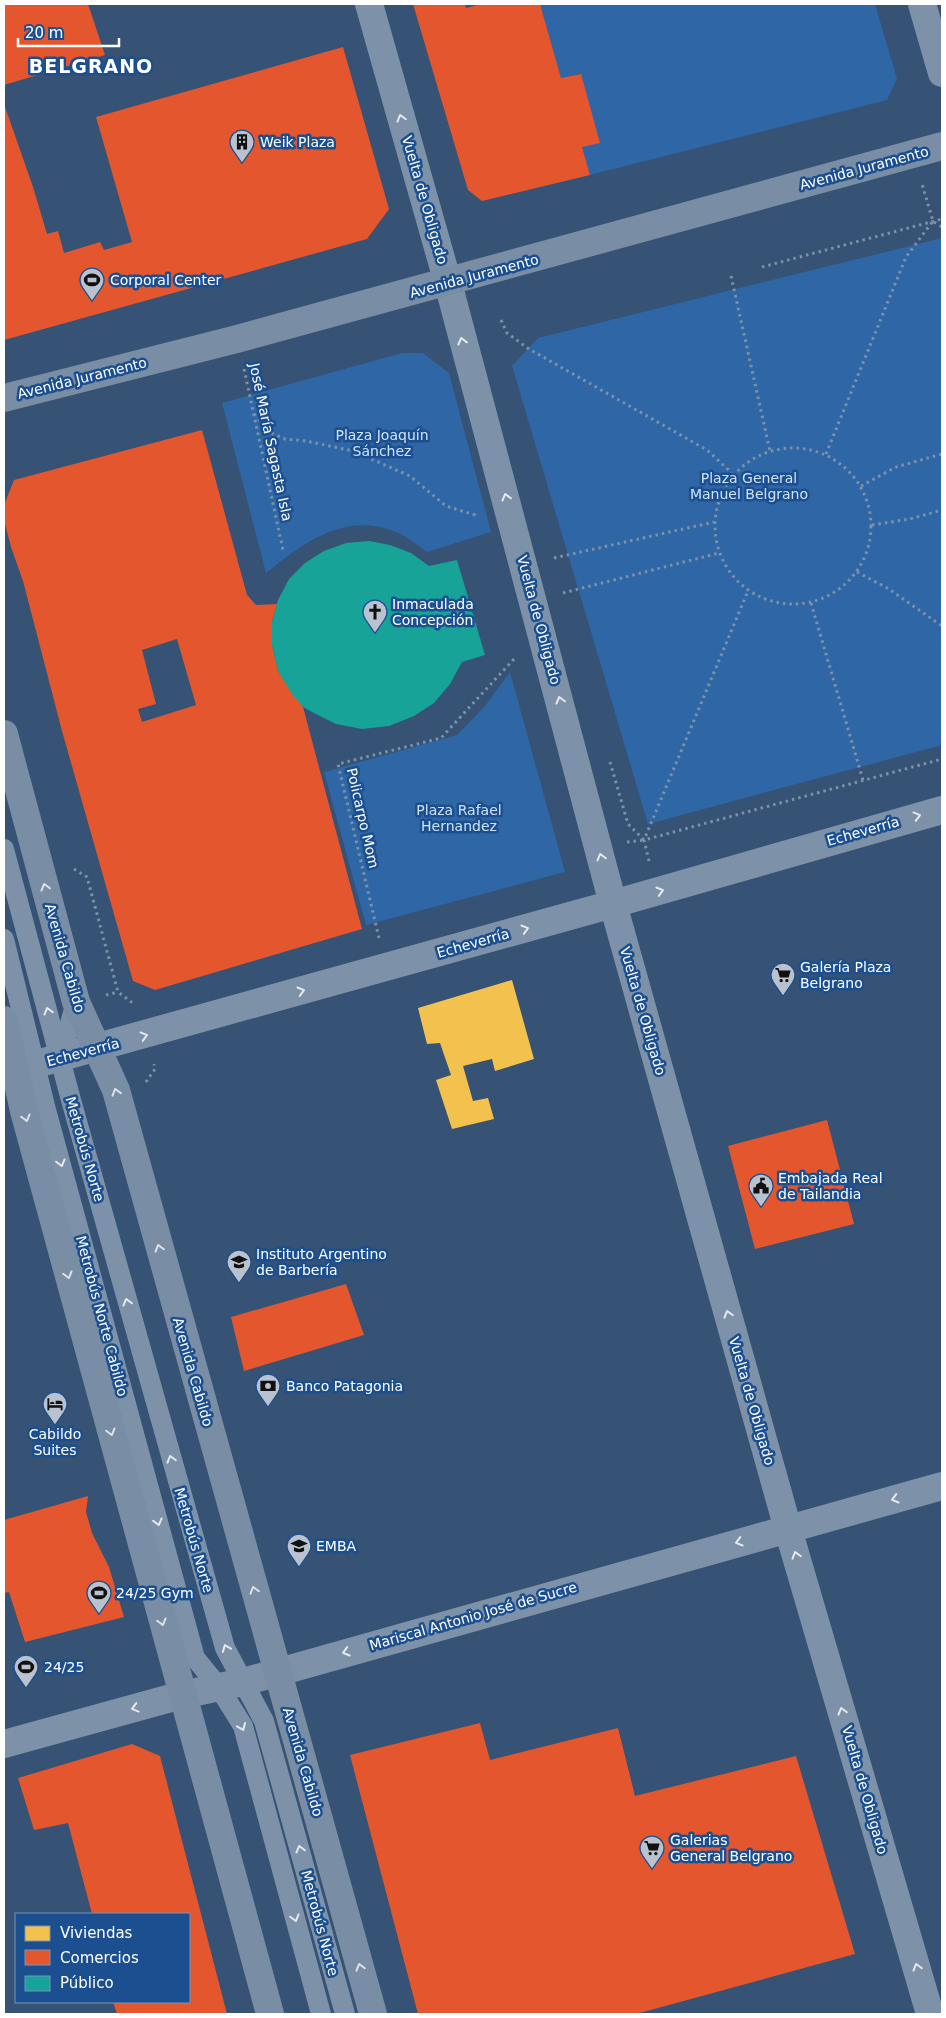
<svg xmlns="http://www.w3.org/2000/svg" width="946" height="2018" viewBox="0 0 946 2018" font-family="'DejaVu Sans',sans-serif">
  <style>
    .green { fill: #2f66a5 }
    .homes { fill: #f2c14e }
    .shops { fill: #e4572e; fill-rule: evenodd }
    .public { fill: #17a398 }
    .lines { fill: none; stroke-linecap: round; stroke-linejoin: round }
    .path { stroke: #7d92a8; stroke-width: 3; stroke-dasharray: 2.5 4; stroke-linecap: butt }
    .lane { stroke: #7d92a8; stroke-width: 20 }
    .street { stroke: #7d92a8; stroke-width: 28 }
    .secondary { stroke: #798da4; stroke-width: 28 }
    .oneway { stroke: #e5e9ee }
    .oneway2 { stroke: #dee2e8 }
    .labels { text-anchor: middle; stroke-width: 5; stroke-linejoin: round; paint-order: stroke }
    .poi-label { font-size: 14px; fill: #fff; stroke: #1b4f8f; text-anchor: start }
    .street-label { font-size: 14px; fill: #fff; stroke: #1b4f8f }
    .park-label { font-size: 14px; fill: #cfe3fa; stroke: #1b4f8f }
    .district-label { font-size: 19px; font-weight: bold; letter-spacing: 1px; fill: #fff; stroke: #1b4f8f }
  </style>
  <rect width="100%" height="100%" fill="#365274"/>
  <g class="green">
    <polygon points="540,4 875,4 897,79 887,100 590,175 582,147 581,74 561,78"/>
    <polygon points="942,238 942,745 648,824 512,366 538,338"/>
    <path d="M402 353H423L449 373 491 532 427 552C417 545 408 537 398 533 347 510 304 542 266 573L222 403Z"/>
    <polygon points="510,672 565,872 366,925 324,772 457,735 485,706"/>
  </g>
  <polygon class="homes" points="512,980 534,1059 495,1071 492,1059 463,1066 473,1101 488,1098 494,1119 452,1129 436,1080 451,1075 440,1043 427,1044 418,1008"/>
  <g class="shops">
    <polygon points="4,4 88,4 105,55 4,85"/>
    <polygon points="413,4 465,4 466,8 481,4 540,4 561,78 581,74 600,143 582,147 590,175 482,201 468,190"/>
    <polygon points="343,47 389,209 367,239 4,340 4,104 33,187 47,234 58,231 64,253 100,242 104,250 132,242 96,117"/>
    <path d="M202 430 247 595 256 605 277 604 272 622V645L278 671 303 707 362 929 155 990 133 981 62 731 23 581 11 547 4 520V505L14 480ZM177 639 196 705 142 722 138 709 156 704 142 650Z"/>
    <polygon points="827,1120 854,1224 755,1249 728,1146"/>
    <polygon points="346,1284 364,1335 244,1371 231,1317"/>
    <polygon points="88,1496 86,1512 92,1533 109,1567 124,1617 25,1642 9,1592 4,1593 4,1520"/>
    <polygon points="480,1723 490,1760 618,1728 635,1796 796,1756 855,1954 636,2014 418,2014 350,1755"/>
    <polygon points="132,1744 160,1756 227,2014 117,2014 113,2002 189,2002 189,1914 92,1914 68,1823 34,1830 18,1778"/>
  </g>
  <polygon class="public" points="369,541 390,545 411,553 429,566 457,560 485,655 462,662 450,684 434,703 414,716 389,726 362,729 336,724 312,712 303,707 292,694 278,671 272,645 272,622 278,600 289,579 305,563 324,551 346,543"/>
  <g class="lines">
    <g class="path">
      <polyline points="934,222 942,227"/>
      <polyline points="762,267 942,219"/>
      <polyline points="731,276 770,451"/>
      <polyline points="501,320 507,333 529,349 707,450 733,474"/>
      <polyline points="244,369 283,550"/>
      <polyline points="254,414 271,433 285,439 306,441 353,451 410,476 446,506 475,515 475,518"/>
      <circle cx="793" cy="526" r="78"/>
      <polyline points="826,454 906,257 933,221 922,184"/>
      <polyline points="861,486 896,467 942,454"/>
      <polyline points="872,525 910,519 942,510"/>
      <polyline points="554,558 714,522"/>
      <polyline points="857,572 889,589 942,626"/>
      <polyline points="563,593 719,553"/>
      <polyline points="811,603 863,780"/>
      <polyline points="610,762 628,824 644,840 942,759"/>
      <polyline points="627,842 644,840"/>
      <polyline points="649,861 644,840 748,591"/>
      <polyline points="74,869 87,877 118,992 134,1004"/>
      <polyline points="379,938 338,764 441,738 514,659 513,656"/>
      <polyline points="106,995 118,992"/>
      <polyline points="146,1082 155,1069 154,1064"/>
    </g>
    <g class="lane">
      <polyline points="4,849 71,1100 225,1648 264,1721 345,2014"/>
      <polyline points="4,939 45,1106 195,1658 218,1686 243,1726 321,2014"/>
      <polyline points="61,1056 76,1002"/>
    </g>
    <g class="street">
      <polyline points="369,4 448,283 613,904 788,1529 930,2014"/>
      <polyline points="922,4 942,73"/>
      <polyline points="4,1073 613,904 942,810"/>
      <polyline points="4,1744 182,1695 243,1682 942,1486"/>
    </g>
    <g class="secondary">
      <polyline points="4,398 237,339 942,146"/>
      <polyline points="4,734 76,1002 116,1090 373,2014"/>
      <polyline points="4,1020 24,1111 270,2014"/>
    </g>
  </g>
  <defs><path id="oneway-chevron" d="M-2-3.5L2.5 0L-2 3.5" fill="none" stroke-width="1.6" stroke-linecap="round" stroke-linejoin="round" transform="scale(1.25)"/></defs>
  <g class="oneway">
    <use href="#oneway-chevron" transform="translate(401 118) rotate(-106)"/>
    <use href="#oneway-chevron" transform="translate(462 341) rotate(-104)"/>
    <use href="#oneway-chevron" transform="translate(506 497) rotate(-105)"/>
    <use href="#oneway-chevron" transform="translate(560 700) rotate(-105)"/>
    <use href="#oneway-chevron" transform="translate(917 816) rotate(-15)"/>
    <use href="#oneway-chevron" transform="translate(601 857) rotate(-105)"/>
    <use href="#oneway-chevron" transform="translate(660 891) rotate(-16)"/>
    <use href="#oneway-chevron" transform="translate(525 929) rotate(-16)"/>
    <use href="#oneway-chevron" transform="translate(301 991) rotate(-16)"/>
    <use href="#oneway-chevron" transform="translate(48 1011) rotate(-105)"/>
    <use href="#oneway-chevron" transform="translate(144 1036) rotate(-15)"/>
    <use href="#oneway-chevron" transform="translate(61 1163) rotate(75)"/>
    <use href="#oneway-chevron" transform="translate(127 1302) rotate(-105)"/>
    <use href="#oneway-chevron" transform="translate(728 1314) rotate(-106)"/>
    <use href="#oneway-chevron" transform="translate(171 1459) rotate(-106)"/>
    <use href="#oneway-chevron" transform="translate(895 1499) rotate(164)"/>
    <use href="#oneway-chevron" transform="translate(158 1522) rotate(75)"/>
    <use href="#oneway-chevron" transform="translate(739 1542) rotate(164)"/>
    <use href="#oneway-chevron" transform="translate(796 1555) rotate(-106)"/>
    <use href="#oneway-chevron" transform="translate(226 1648) rotate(-112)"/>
    <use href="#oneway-chevron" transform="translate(346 1652) rotate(164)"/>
    <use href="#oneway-chevron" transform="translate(135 1708) rotate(165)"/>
    <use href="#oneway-chevron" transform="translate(842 1711) rotate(-106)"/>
    <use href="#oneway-chevron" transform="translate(242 1727) rotate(67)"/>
    <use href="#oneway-chevron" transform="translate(300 1849) rotate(-105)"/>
    <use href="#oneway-chevron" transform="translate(295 1918) rotate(75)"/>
    <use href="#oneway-chevron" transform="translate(917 1967) rotate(-106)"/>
  </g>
  <g class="oneway2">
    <use href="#oneway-chevron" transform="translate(45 887) rotate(-105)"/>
    <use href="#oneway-chevron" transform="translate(116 1092) rotate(-107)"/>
    <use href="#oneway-chevron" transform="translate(26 1118) rotate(75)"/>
    <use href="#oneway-chevron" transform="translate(159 1248) rotate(-106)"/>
    <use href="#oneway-chevron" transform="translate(68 1275) rotate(75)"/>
    <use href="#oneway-chevron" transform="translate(111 1432) rotate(75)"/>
    <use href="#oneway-chevron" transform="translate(254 1590) rotate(-106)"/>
    <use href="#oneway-chevron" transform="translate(162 1622) rotate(75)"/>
    <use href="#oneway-chevron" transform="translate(360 1967) rotate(-106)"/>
  </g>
  <defs>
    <symbol id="building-pin" viewBox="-11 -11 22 30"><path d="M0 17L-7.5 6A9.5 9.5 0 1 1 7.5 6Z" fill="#b9c2ce" stroke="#1b4f8f"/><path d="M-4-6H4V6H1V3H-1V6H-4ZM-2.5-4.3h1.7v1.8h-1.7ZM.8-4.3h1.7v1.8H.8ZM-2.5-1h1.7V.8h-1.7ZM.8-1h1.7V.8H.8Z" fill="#111"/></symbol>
    <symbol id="stadium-pin" viewBox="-11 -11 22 30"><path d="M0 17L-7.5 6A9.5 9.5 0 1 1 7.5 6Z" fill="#b9c2ce" stroke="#1b4f8f"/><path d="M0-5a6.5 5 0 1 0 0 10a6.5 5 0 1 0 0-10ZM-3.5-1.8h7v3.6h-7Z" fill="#111"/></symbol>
    <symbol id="church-pin" viewBox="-11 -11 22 30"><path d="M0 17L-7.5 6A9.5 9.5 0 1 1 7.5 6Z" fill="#b9c2ce" stroke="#1b4f8f"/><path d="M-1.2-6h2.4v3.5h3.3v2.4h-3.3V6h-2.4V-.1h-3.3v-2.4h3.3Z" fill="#111"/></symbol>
    <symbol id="supermarket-pin" viewBox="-11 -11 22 30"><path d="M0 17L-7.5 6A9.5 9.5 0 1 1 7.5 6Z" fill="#b9c2ce" stroke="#1b4f8f"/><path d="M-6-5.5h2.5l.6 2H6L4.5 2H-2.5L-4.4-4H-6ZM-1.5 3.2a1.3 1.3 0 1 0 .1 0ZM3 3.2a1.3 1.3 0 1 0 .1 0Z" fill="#111"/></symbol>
    <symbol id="civic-pin" viewBox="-11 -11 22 30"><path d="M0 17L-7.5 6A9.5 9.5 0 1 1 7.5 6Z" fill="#b9c2ce" stroke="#1b4f8f"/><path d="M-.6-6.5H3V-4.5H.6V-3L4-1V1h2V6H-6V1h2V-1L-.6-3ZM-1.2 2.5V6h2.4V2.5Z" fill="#111"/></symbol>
    <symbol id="university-pin" viewBox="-11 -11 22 30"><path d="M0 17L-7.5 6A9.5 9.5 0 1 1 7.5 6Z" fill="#b9c2ce" stroke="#1b4f8f"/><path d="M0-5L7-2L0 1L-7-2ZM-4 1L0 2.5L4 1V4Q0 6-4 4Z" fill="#111"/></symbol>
    <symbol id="bank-pin" viewBox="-11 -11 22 30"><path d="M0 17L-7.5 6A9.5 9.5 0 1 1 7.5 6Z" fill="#b9c2ce" stroke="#1b4f8f"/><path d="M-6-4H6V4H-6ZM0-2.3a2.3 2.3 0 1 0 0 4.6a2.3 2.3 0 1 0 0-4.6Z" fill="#111"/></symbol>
    <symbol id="hotel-pin" viewBox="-11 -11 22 30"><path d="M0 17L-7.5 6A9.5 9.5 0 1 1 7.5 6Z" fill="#b9c2ce" stroke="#1b4f8f"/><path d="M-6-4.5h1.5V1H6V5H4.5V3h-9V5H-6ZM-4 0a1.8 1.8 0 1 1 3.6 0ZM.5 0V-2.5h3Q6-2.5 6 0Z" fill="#111"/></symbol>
  </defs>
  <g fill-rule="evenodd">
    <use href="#building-pin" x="228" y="128" width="28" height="38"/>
    <use href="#stadium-pin" x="78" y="266" width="28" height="38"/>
    <use href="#church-pin" x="361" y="598" width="28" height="38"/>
    <use href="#supermarket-pin" x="769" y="961" width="28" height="38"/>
    <use href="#civic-pin" x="747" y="1172" width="28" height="38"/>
    <use href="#university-pin" x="225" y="1248" width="28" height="38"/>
    <use href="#bank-pin" x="254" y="1372" width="28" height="38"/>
    <use href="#hotel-pin" x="41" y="1390" width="28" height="38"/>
    <use href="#university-pin" x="285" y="1532" width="28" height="38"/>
    <use href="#stadium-pin" x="85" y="1579" width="28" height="38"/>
    <use href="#stadium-pin" x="12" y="1653" width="28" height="38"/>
    <use href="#supermarket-pin" x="638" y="1834" width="28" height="38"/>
  </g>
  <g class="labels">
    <g class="poi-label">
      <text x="260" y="147">Weik Plaza</text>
      <text x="110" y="285">Corporal Center</text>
      <text x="392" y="609">Inmaculada<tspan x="392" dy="16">Concepción</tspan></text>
      <text x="800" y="972">Galería Plaza<tspan x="800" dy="16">Belgrano</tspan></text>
      <text x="778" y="1183">Embajada Real<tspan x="778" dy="16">de Tailandia</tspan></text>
      <text x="256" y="1259">Instituto Argentino<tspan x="256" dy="16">de Barbería</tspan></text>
      <text x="286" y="1391">Banco Patagonia</text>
      <text x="55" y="1439" text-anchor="middle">Cabildo<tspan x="55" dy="16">Suites</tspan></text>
      <text x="316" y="1551">EMBA</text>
      <text x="116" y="1598">24/25 Gym</text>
      <text x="44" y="1672">24/25</text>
      <text x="670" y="1845">Galerias<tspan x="670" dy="16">General Belgrano</tspan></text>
    </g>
    <g class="street-label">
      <text transform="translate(864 168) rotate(-15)" y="5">Avenida Juramento</text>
      <text transform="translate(425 200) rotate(74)" y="5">Vuelta de Obligado</text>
      <text transform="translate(474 276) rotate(-15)" y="5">Avenida Juramento</text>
      <text transform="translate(82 378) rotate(-14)" y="5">Avenida Juramento</text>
      <text transform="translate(271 442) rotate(78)" y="5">José María Sagasta Isla</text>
      <text transform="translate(539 620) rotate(75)" y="5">Vuelta de Obligado</text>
      <text transform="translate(363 818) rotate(77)" y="5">Policarpo Mom</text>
      <text transform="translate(863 831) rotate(-16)" y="5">Echeverría</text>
      <text transform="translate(473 943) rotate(-16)" y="5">Echeverría</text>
      <text transform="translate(65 958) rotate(74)" y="5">Avenida Cabildo</text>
      <text transform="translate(643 1011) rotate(74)" y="5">Vuelta de Obligado</text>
      <text transform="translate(83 1052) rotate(-15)" y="5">Echeverría</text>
      <text transform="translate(85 1149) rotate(74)" y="5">Metrobús Norte</text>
      <text transform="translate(102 1316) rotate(75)" y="5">Metrobús Norte Cabildo</text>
      <text transform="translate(193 1372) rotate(74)" y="5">Avenida Cabildo</text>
      <text transform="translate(752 1401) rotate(74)" y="5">Vuelta de Obligado</text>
      <text transform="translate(194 1540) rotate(74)" y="5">Metrobús Norte</text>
      <text transform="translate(473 1616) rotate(-16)" y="5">Mariscal Antonio José de Sucre</text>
      <text transform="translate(303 1762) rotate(74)" y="5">Avenida Cabildo</text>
      <text transform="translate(865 1790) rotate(74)" y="5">Vuelta de Obligado</text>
      <text transform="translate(320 1923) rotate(75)" y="5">Metrobús Norte</text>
    </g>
    <g class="park-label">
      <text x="382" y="440">Plaza Joaquín<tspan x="382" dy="16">Sánchez</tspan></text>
      <text x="749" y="483">Plaza General<tspan x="749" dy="16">Manuel Belgrano</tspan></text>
      <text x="459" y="815">Plaza Rafael<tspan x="459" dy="16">Hernandez</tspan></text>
    </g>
    <g class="district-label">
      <text x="91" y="73">BELGRANO</text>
    </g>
  </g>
  <rect width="946" height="2018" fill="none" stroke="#ffffff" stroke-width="10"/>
  <rect x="15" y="1913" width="175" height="90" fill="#1b4f8f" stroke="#7695bc"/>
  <rect x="25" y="1926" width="25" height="15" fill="#f2c14e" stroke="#7695bc"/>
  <text x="60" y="1938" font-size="15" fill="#ffffff">Viviendas</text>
  <rect x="25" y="1950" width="25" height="15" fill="#e4572e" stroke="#7695bc"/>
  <text x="60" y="1963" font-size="15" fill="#ffffff">Comercios</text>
  <rect x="25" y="1976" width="25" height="15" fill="#17a398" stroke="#7695bc"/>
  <text x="60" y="1988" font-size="15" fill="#ffffff">Público</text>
  <path d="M18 38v8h101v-8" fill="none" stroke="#ffffff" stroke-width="2.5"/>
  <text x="25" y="38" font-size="15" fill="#ffffff" stroke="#1b4f8f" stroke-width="4" paint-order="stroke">20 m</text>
</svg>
